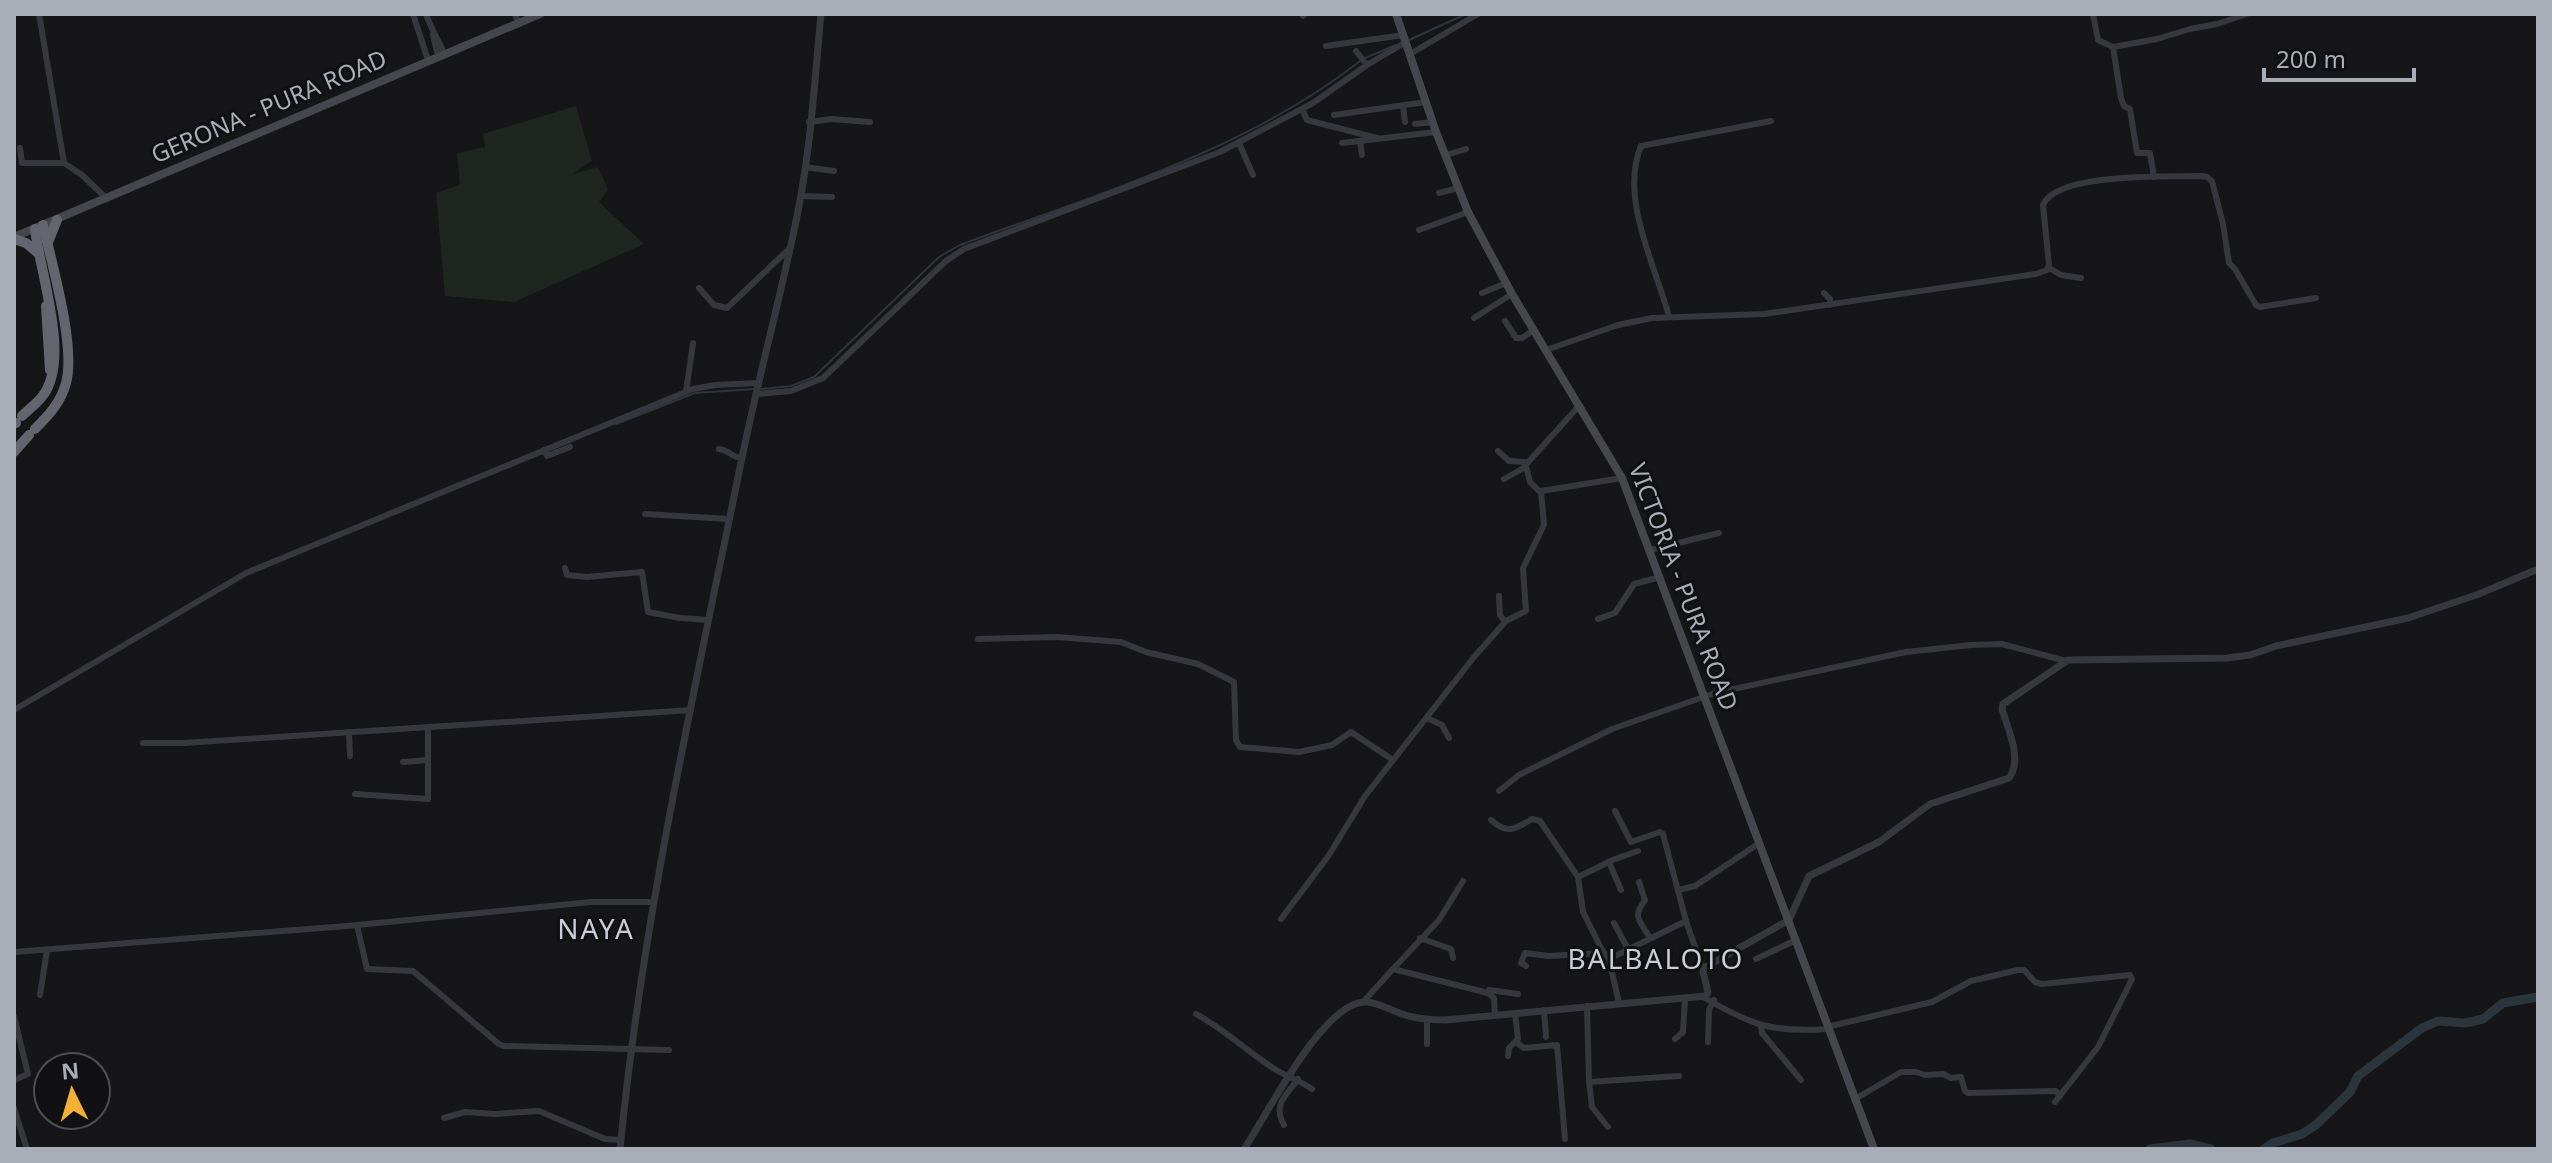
<svg xmlns="http://www.w3.org/2000/svg" width="2552" height="1163" viewBox="0 0 2552 1163" font-family="'Noto Sans',sans-serif">
  <style>
    .green { fill: #1e261f }
    .lines { fill: none; stroke-linecap: round; stroke-linejoin: round }
    .stream { stroke: #2c353c; stroke-width: 2 }
    .river { stroke: #2c353c; stroke-width: 9 }
    .minor { stroke: #37383d; stroke-width: 6 }
    .tertiary { stroke: #37383d; stroke-width: 7 }
    .secondary { stroke: #45474d; stroke-width: 8 }
    .motorway { stroke: #63666e; stroke-width: 10 }
    .labels { text-anchor: middle; stroke-width: 6; stroke-linejoin: round; paint-order: stroke }
    .street-label { font-size: 24px; fill: #a8adb8; stroke: #111113 }
    .quarter-label { font-size: 28px; letter-spacing: 2px; fill: #c9ccd4; stroke: #111113 }
  </style>
  <rect width="100%" height="100%" fill="#161618"/>
  <polygon class="green" points="576,106 592,161 572,174 598,167 608,189 599,202 644,244 514,302 445,296 436,193 460,185 457,153 485,147 483,134"/>
  <g class="lines">
    <g class="stream">
      <polyline points="1409,40 1466,14"/>
      <polyline points="1365,58 1396,45"/>
      <path d="M762 389 791 386 814 377 939 257 960 245C1094 195 1246 151 1360 61"/>
      <polyline points="616,424 695,393 755,389"/>
    </g>
    <g class="river">
      <polyline points="2150,1149 2190,1144 2211,1149"/>
      <polyline points="2264,1149 2273,1143 2302,1134 2317,1124 2350,1092 2358,1076 2422,1028 2438,1021 2465,1023 2483,1019 2503,1003 2538,997"/>
    </g>
    <g class="minor">
      <polyline points="39,14 64,163 82,175 107,199"/>
      <polyline points="413,14 428,60"/>
      <path d="M426 14C431 29 438 39 444 53"/>
      <polyline points="515,14 518,23"/>
      <polyline points="2093,14 2098,40 2113,47 2157,39 2190,29 2217,24 2247,14"/>
      <polyline points="1303,16 1305,14"/>
      <polyline points="433,35 438,56"/>
      <polyline points="1326,46 1404,35"/>
      <polyline points="2113,47 2121,98 2124,106 2130,109 2137,153 2150,153 2154,177"/>
      <polyline points="1356,51 1367,65"/>
      <polyline points="1410,54 1478,14"/>
      <polyline points="1403,106 1405,122"/>
      <polyline points="1302,109 1307,120 1377,138"/>
      <polyline points="1334,115 1426,102"/>
      <polyline points="809,122 831,119 870,122"/>
      <polyline points="1415,124 1433,122"/>
      <polyline points="1360,141 1362,155"/>
      <polyline points="1239,143 1253,175"/>
      <polyline points="1342,143 1436,132"/>
      <polyline points="20,148 22,163 64,163"/>
      <polyline points="1446,155 1466,149"/>
      <polyline points="805,167 834,171"/>
      <polyline points="1439,193 1458,188"/>
      <polyline points="801,196 832,197"/>
      <polyline points="1419,230 1468,212"/>
      <polyline points="2049,268 2061,275 2081,278"/>
      <polyline points="699,288 714,305 727,308 791,247"/>
      <polyline points="1482,293 1506,283"/>
      <polyline points="1824,293 1830,299 1830,305"/>
      <path d="M1669 317C1656 266 1619 199 1641 146L1771 121"/>
      <polyline points="1474,318 1512,294"/>
      <polyline points="1505,321 1516,338 1522,338 1534,330"/>
      <path d="M1546 350 1618 325 1652 318 1764 314 2036 274 2047 270 2049 265 2043 205C2057 172 2169 177 2202 176L2207 177 2212 181 2223 224 2229 263 2235 269 2256 305 2260 307 2316 298"/>
      <polyline points="686,392 693,343"/>
      <polyline points="756,394 791,391 823,378 946,261 964,249 1220,152 1313,103 1367,65 1406,42"/>
      <path d="M719 449C729 450 732 458 742 458"/>
      <polyline points="544,450 547,456 570,447"/>
      <polyline points="1498,451 1509,461 1525,462 1530,482 1540,492"/>
      <polyline points="1504,479 1522,469 1578,407"/>
      <polyline points="645,514 729,519"/>
      <polyline points="1650,550 1719,533"/>
      <polyline points="565,568 567,575 587,577 642,572 648,612 680,618 709,620"/>
      <polyline points="1499,596 1500,615 1505,622"/>
      <polyline points="1598,619 1615,613 1634,584 1660,577"/>
      <polyline points="978,639 1057,637 1121,642 1146,652 1198,664 1234,682 1236,740 1240,747 1299,752 1332,745 1351,732 1393,760"/>
      <polyline points="14,710 246,573 693,389 715,385 759,383"/>
      <polyline points="1427,718 1442,725 1449,738"/>
      <polyline points="349,732 350,756"/>
      <polyline points="143,743 184,743 691,710"/>
      <polyline points="403,762 428,760"/>
      <polyline points="1499,791 1519,775 1612,729 1715,693 1906,652 1971,645 2002,644 2066,661"/>
      <polyline points="355,794 428,799 428,727"/>
      <polyline points="1615,811 1631,842 1660,832 1663,834 1686,921"/>
      <path d="M1491 820C1508 835 1515 829 1532 819L1540 821 1578 877 1583 912 1602 950 1609 959"/>
      <polyline points="1609,862 1621,890"/>
      <polyline points="1578,877 1615,859 1638,851"/>
      <path d="M1639 882 1645 900C1632 918 1639 919 1650 938"/>
      <polyline points="1678,890 1695,886 1758,844"/>
      <polyline points="1281,919 1329,855 1365,796 1474,657 1506,621 1526,611 1523,568 1544,525 1541,491 1622,478"/>
      <polyline points="1614,923 1628,949"/>
      <polyline points="357,925 367,969 413,971 499,1044 504,1046 669,1050"/>
      <polyline points="1420,938 1451,949 1453,958"/>
      <polyline points="14,952 347,926 591,902 653,902"/>
      <polyline points="1756,959 1794,941"/>
      <polyline points="1526,966 1521,963 1525,953 1548,956 1604,953"/>
      <polyline points="1393,969 1439,920 1463,881"/>
      <polyline points="1489,990 1518,994"/>
      <polyline points="40,995 47,950"/>
      <path d="M1703 997C1751 1025 1772 1033 1828 1029"/>
      <polyline points="1363,1002 1393,969 1488,993 1494,998 1495,1015"/>
      <polyline points="1619,1003 1609,959 1686,921 1703,970"/>
      <polyline points="1587,1006 1589,1082 1592,1107 1608,1127"/>
      <polyline points="1544,1010 1546,1037"/>
      <path d="M1196 1014C1224 1029 1247 1051 1273 1068 1285 1076 1299 1080 1312 1089"/>
      <polyline points="14,1016 28,1074 14,1080"/>
      <polyline points="1427,1019 1427,1044"/>
      <polyline points="1761,1026 1762,1033 1801,1080"/>
      <polyline points="1827,1027 1932,1002 1971,981 2018,970 2024,970 2035,982 2042,984 2130,975 2132,979 2098,1047 2055,1102"/>
      <polyline points="1675,1039 1683,1032 1685,999"/>
      <polyline points="1516,1042 1524,1048 1557,1045 1565,1139"/>
      <polyline points="1708,1042 1709,1010 1714,1000"/>
      <polyline points="1508,1056 1509,1048 1518,1039 1515,1013"/>
      <polyline points="1589,1082 1679,1076"/>
      <polyline points="1855,1099 1901,1072 1916,1072 1925,1075 1943,1074 1951,1078 1961,1077 1965,1091 1968,1093 2056,1091 2060,1096"/>
      <polyline points="14,1108 27,1149"/>
      <polyline points="444,1118 465,1112 495,1114 539,1111 605,1139 621,1140"/>
      <path d="M1284 1125C1272 1104 1287 1095 1298 1079"/>
    </g>
    <g class="tertiary">
      <path d="M620 1149C643 914 696 684 743 453 760 370 783 289 799 206 811 144 815 77 821 14"/>
      <path d="M1244 1149C1266 1117 1324 999 1367 1002 1379 1003 1391 1010 1402 1014 1416 1019 1430 1020 1445 1020L1706 996 1708 992 1703 972 1704 968 1789 920 1809 876 1879 842 1930 804 2009 778C2023 759 2008 730 2002 709L2003 704 2068 660 2227 658 2250 655 2276 646 2408 618 2479 594 2538 569"/>
    </g>
    <g class="secondary">
      <polyline points="1396,14 1436,132 1468,212 1512,294 1622,478 1874,1149"/>
      <polyline points="14,237 540,14"/>
    </g>
    <g class="motorway">
      <polyline points="14,239 26,243 38,253"/>
      <polyline points="49,240 57,220"/>
      <polyline points="46,306 50,370"/>
      <path d="M22 416C29 409 38 403 44 394 70 356 40 273 35 229"/>
      <polyline points="14,424 16,423"/>
      <path d="M35 429C49 415 61 402 66 383 76 347 52 264 43 225"/>
      <polyline points="14,452 29,435"/>
    </g>
  </g>
  <g class="labels">
    <g class="street-label">
      <text transform="translate(269 107) rotate(-23)" y="8">GERONA - PURA ROAD</text>
      <text transform="translate(1683 587) rotate(69)" y="8">VICTORIA - PURA ROAD</text>
    </g>
    <g class="quarter-label">
      <text x="596" y="939">NAYA</text>
      <text x="1656" y="969">BALBALOTO</text>
    </g>
  </g>
  <rect width="2552" height="1163" fill="none" stroke="#a8adb8" stroke-width="32"/>
  <g transform="translate(72 1091) rotate(355)"><circle r="38" fill="#111113" stroke="#4d4f55" stroke-width="2"/>
  <path d="M0-6L14 30L0 20L-14 30Z" fill="#f2b134"/>
  <text y="-12" font-size="22" font-weight="bold" text-anchor="middle" fill="#a8adb8">N</text>
  </g>
  <path d="M2264 68v12h150v-12" fill="none" stroke="#a8adb8" stroke-width="4"/>
  <text x="2276" y="68" font-size="24" fill="#a8adb8" stroke="#111113" stroke-width="6" paint-order="stroke">200 m</text>
</svg>
